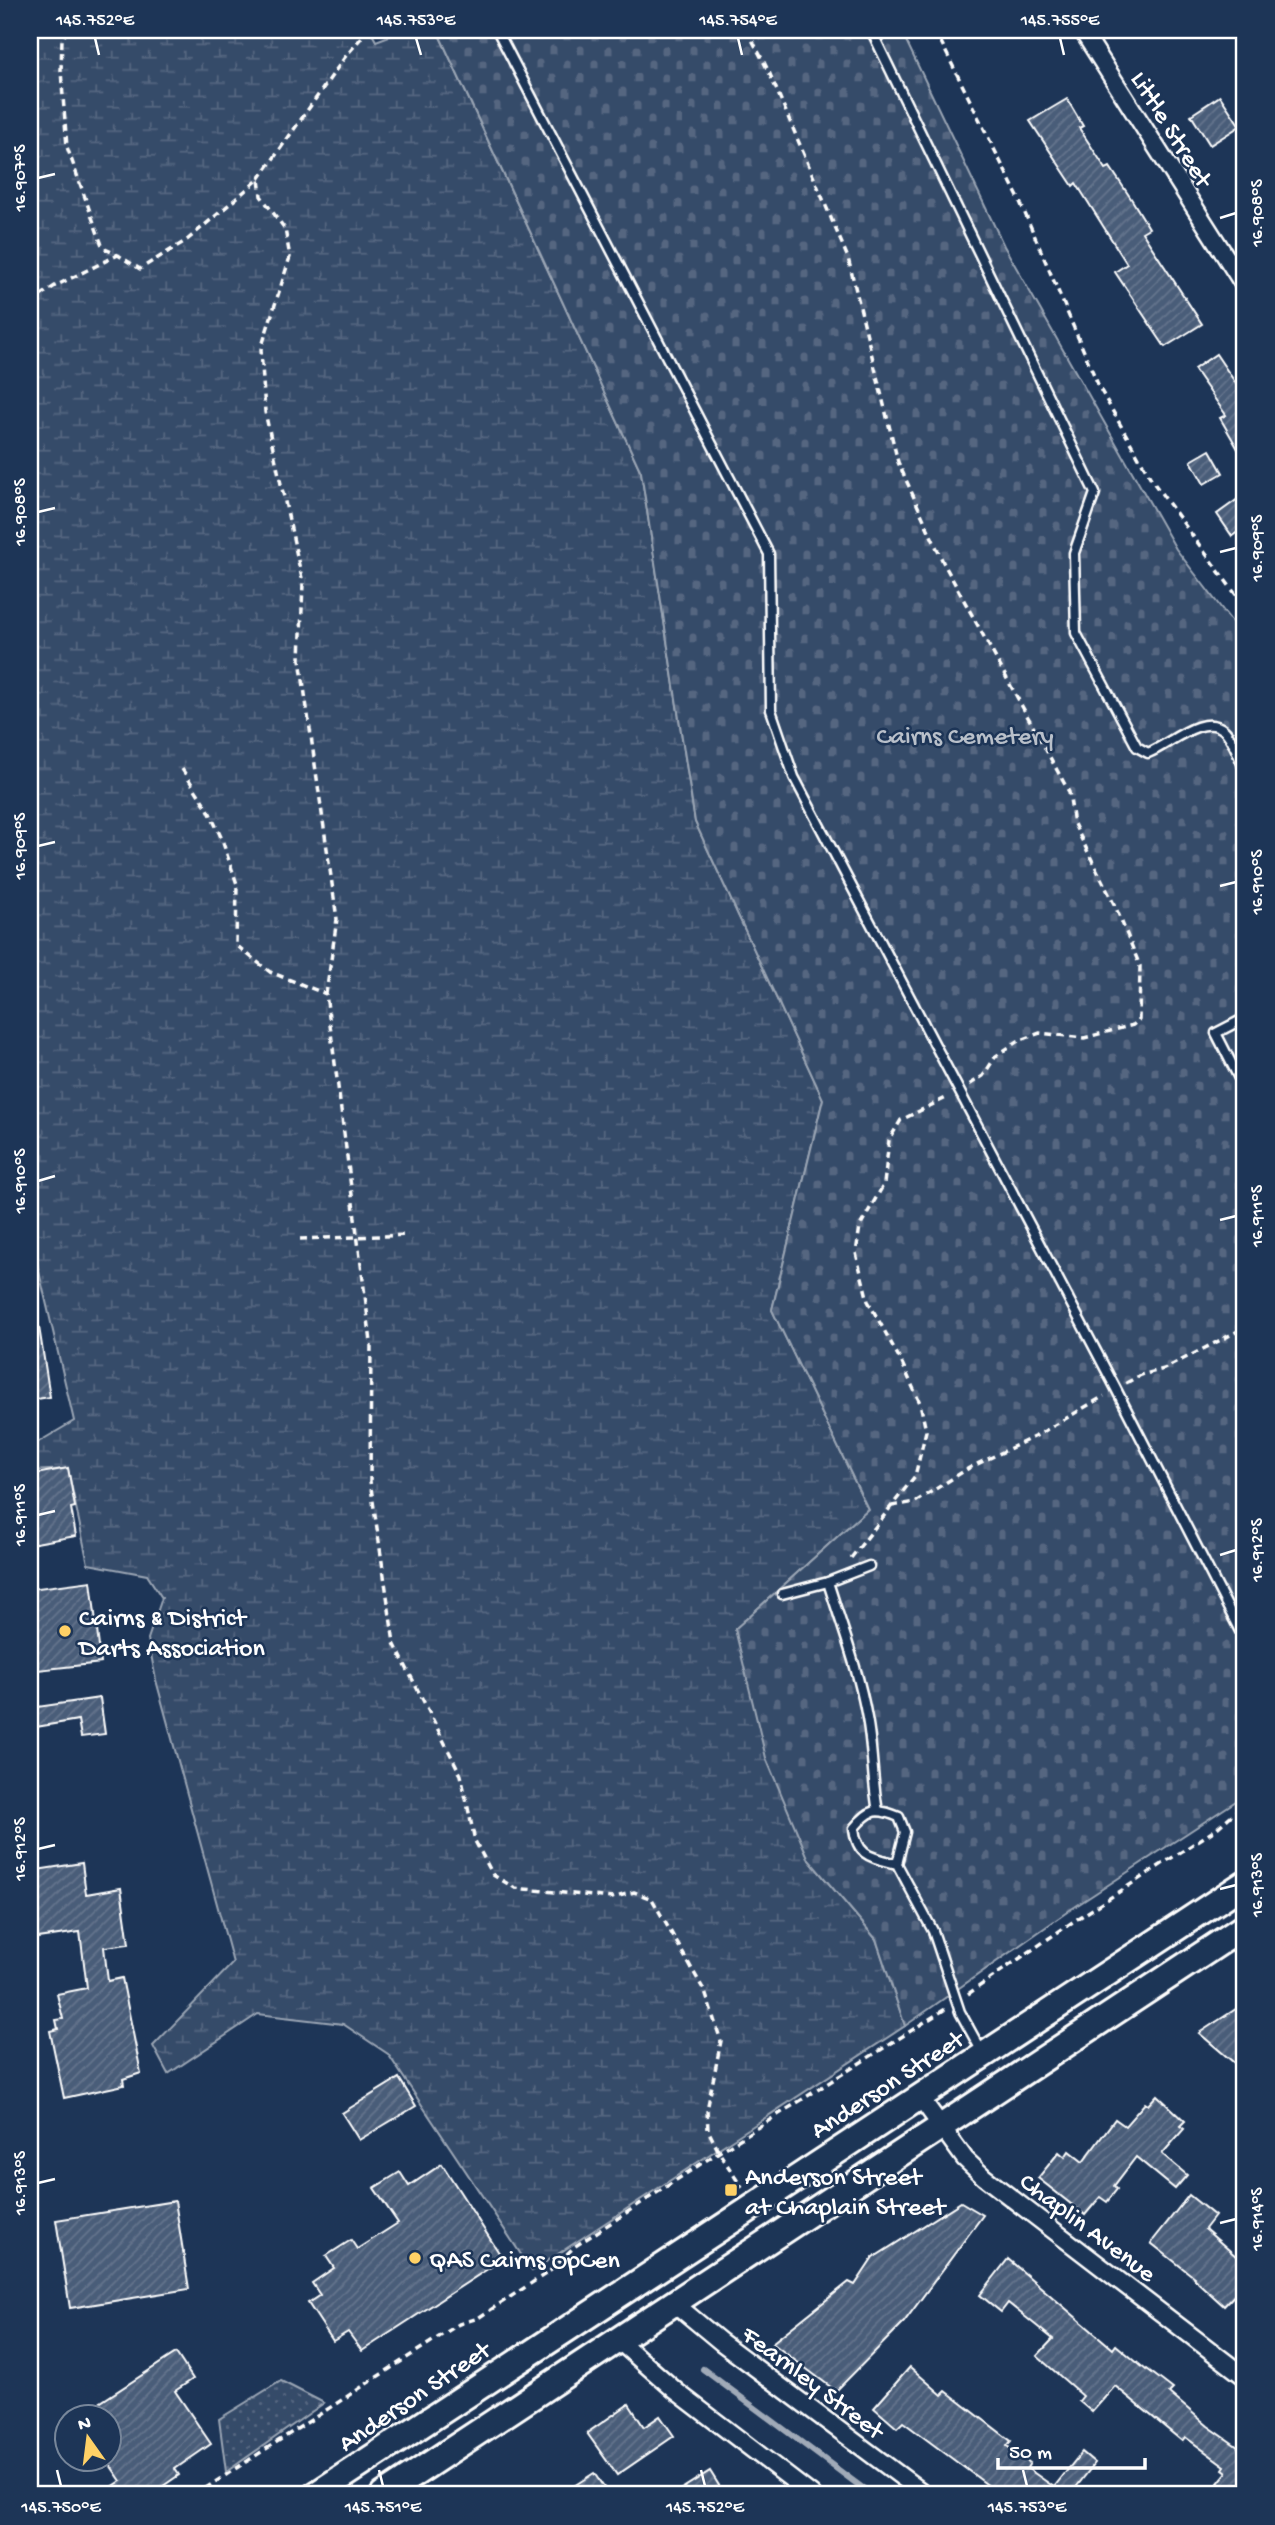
<svg xmlns="http://www.w3.org/2000/svg" width="1275" height="2525" viewBox="0 0 1275 2525" font-family="'Gochi Hand',sans-serif">
  <style>
    .grass { fill: url(#grass-dots); stroke: #9aa5b4; stroke-width: 2 }
    .wetland { fill: url(#wetland-marsh); stroke: #9aa5b4; stroke-width: 2 }
    .cemetery { fill: url(#cemetery-stones); stroke: #9aa5b4; stroke-width: 2 }
    .lines { fill: none; stroke-linecap: round; stroke-linejoin: round }
    .stream { stroke: #a0aab8; stroke-width: 6 }
    .building { fill: url(#building-hatch); stroke: #fff; stroke-width: 2 }
    .service-casing { stroke: #fff; stroke-width: 13 }
    .minor-casing { stroke: #fff; stroke-width: 21 }
    .primary-casing { stroke: #fff; stroke-width: 30 }
    .path { stroke: #fff; stroke-width: 3.5; stroke-dasharray: 7 5; stroke-linecap: butt }
    .service { stroke: #1d3557; stroke-width: 8 }
    .minor { stroke: #1d3557; stroke-width: 16 }
    .primary { stroke: #1d3557; stroke-width: 24 }
    .ticks { fill: none; stroke: #fff; stroke-width: 2.5 }
    .poi-dot { fill: #ffd166; stroke: #1d3557; stroke-width: 2.5 }
    .labels { text-anchor: middle; stroke-width: 5; stroke-linejoin: round; paint-order: stroke }
    .street-label { font-size: 26px; fill: #fff; stroke: #1d3557 }
    .park-label { font-size: 26px; fill: #b9c0ca; stroke: #1d3557 }
    .poi-label { font-size: 26px; fill: #fff; stroke: #1d3557; text-anchor: start }
    .neatline { fill: none; stroke: #fff; stroke-width: 2.5 }
    .ticks-label { font-size: 18px; text-anchor: middle; fill: #fff }
  </style>
  <defs>
    <pattern id="grass-dots" width="8" height="8" patternUnits="userSpaceOnUse" patternTransform="scale(1.75)"><rect width="8" height="8" fill="#364b69"/><path d="M2 2h.1M6 6h.1" fill="none" stroke="#546680" stroke-width="1.8" stroke-linecap="round"/></pattern>
    <pattern id="wetland-marsh" width="20" height="14" patternUnits="userSpaceOnUse" patternTransform="scale(1.75)"><rect width="20" height="14" fill="#364b69"/><path d="M1 5h8M5 5V1M11 12h8M15 12V8" fill="none" stroke="#546680"/></pattern>
    <pattern id="cemetery-stones" width="16" height="16" patternUnits="userSpaceOnUse" patternTransform="scale(1.75)"><rect width="16" height="16" fill="#364b69"/><path d="M2 7V4a2 2 0 0 1 4 0v3zM10 15v-3a2 2 0 0 1 4 0v3z" fill="#546680"/></pattern>
    <pattern id="building-hatch" width="6" height="6" patternUnits="userSpaceOnUse" patternTransform="scale(1.75)"><rect width="6" height="6" fill="#4a5d79"/><path d="M-1 1l2-2M0 6l6-6M5 7l2-2" fill="none" stroke="#65758d"/></pattern>
  </defs>
  <rect width="100%" height="100%" fill="#1d3557"/>
  <filter id="ink" filterUnits="userSpaceOnUse"><feTurbulence type="fractalNoise" baseFrequency=".0143" numOctaves="2"/><feDisplacementMap in="SourceGraphic" scale="14" xChannelSelector="R" yChannelSelector="G"/><feConvolveMatrix kernelMatrix="1 2 1 2 8 2 1 2 1" color-interpolation-filters="sRGB"/></filter>
  <g filter="url(#ink)">
    <polygon class="grass" points="281,2381 324,2403 226,2472 219,2419"/>
    <polygon class="wetland" points="30,30 370,30 376,41 405,30 437,30 641,472 695,822 823,1099 772,1310 868,1509 735,1629 809,1860 876,1939 905,2026 532,2271 388,2054 343,2024 258,2014 168,2074 153,2046 233,1963 156,1680 148,1639 162,1598 147,1575 88,1564 68,1469 30,1471 30,1447 74,1421 30,1233"/>
    <polygon class="cemetery" points="437,30 901,30 1004,246 1176,549 1245,639 1245,1788 1236,1801 1070,1910 905,2026 876,1939 809,1860 766,1758 735,1629 868,1509 772,1310 823,1099 695,822 641,472"/>
    <g class="lines">
      <polyline class="stream" points="703,2369 872,2495"/>
    </g>
    <g class="building">
      <polygon points="1220,96 1240,126 1210,145 1191,115"/>
      <polygon points="1067,99 1083,126 1079,128 1106,169 1110,167 1132,200 1149,228 1142,232 1202,324 1165,347 1115,272 1127,264 1076,183 1073,186 1030,121"/>
      <polygon points="1216,354 1245,397 1245,461 1220,418 1226,415 1194,369"/>
      <polygon points="1210,450 1223,473 1204,484 1191,461"/>
      <polygon points="1245,494 1245,527 1232,536 1217,514"/>
      <polygon points="39,1327 50,1397 30,1400 30,1328"/>
      <polygon points="68,1468 75,1507 71,1508 76,1536 30,1544 30,1475"/>
      <polygon points="91,1581 101,1663 38,1670 30,1589"/>
      <polygon points="100,1698 105,1734 81,1737 78,1720 30,1728 30,1708"/>
      <polygon points="82,1863 86,1894 121,1888 129,1944 104,1947 108,1981 122,1978 141,2073 123,2079 124,2085 64,2098 50,2031 58,2029 56,2020 63,2019 57,1994 87,1988 80,1932 30,1939 30,1912 35,1911 30,1871"/>
      <polygon points="1245,2003 1245,2072 1199,2033"/>
      <polygon points="399,2078 416,2106 359,2140 342,2113"/>
      <polygon points="1157,2095 1185,2121 1180,2126 1184,2129 1162,2154 1187,2175 1175,2189 1136,2157 1114,2186 1117,2189 1107,2202 1100,2197 1085,2215 1038,2178 1059,2152 1065,2157 1069,2151 1083,2162 1115,2119 1125,2126 1145,2103 1148,2105"/>
      <polygon points="442,2164 503,2259 362,2351 348,2332 333,2341 308,2303 320,2295 312,2283 334,2268 326,2256 351,2240 357,2249 398,2223 374,2188 400,2172 409,2186"/>
      <polygon points="1189,2195 1215,2216 1205,2229 1245,2264 1245,2284 1224,2306 1193,2278 1194,2277 1151,2243"/>
      <polygon points="175,2201 189,2289 70,2308 56,2220"/>
      <polygon points="961,2202 983,2215 904,2322 836,2391 772,2343 849,2282 855,2285 873,2258"/>
      <polygon points="1008,2259 1113,2349 1116,2345 1146,2370 1147,2369 1173,2389 1169,2393 1208,2426 1245,2452 1245,2495 1233,2488 1231,2492 1218,2483 1227,2472 1223,2469 1225,2466 1185,2437 1182,2441 1115,2386 1092,2412 1079,2401 1083,2396 1037,2356 1053,2339 1008,2303 1001,2312 980,2295"/>
      <polygon points="176,2353 193,2379 175,2391 211,2444 175,2469 179,2475 150,2495 100,2495 121,2481 108,2462 108,2417 78,2417"/>
      <polygon points="910,2367 942,2395 946,2391 1011,2441 1007,2446 1030,2463 1027,2468 1054,2487 1082,2452 1095,2463 1070,2495 1001,2495 903,2422 897,2428 874,2408"/>
      <polygon points="629,2404 644,2427 660,2416 674,2436 617,2475 587,2433"/>
      <polygon points="710,2471 725,2495 672,2495"/>
      <polygon points="594,2473 609,2495 560,2495"/>
    </g>
    <g class="lines">
      <defs>
        <g id="service">
          <polyline points="497,30 769,554 771,710 794,777 1116,1389 1245,1641"/>
          <path d="M871 30 1095 493 1074 553 1076 633 1137 747 1148 753C1169 745 1203 712 1224 730 1233 738 1239 758 1245 770"/>
          <polyline points="1245,1018 1216,1033 1245,1090"/>
          <polyline points="828,1582 869,1566"/>
          <path d="M782 1594 828 1582C842 1627 859 1672 867 1718 873 1749 872 1780 878 1811"/>
          <path d="M897 1864 905 1832 899 1817C876 1807 870 1809 854 1828 857 1857 871 1857 897 1864L933 1931 960 2012 982 2052"/>
        </g>
        <g id="minor">
          <polyline points="1082,30 1245,287"/>
          <polyline points="920,2097 965,2159 984,2177 1245,2377"/>
          <polyline points="674,2303 721,2342 926,2495"/>
          <polyline points="618,2340 676,2391 812,2495"/>
        </g>
        <g id="primary">
          <polyline points="315,2495 1245,1883"/>
          <polyline points="383,2495 1245,1926"/>
        </g>
      </defs>
      <use href="#service" class="service-casing"/>
      <use href="#minor" class="minor-casing"/>
      <use href="#primary" class="primary-casing"/>
      <g class="path">
        <polyline points="68,30 62,39 61,71 67,147 103,248 118,255 140,269 187,240 259,179 261,196 285,229 290,257 261,349 265,412 303,583 300,659 337,919 326,994 371,1342 370,1481 394,1643 461,1775 475,1841 493,1875 515,1888 612,1898 634,1892 652,1899 705,1992 721,2041 707,2110 708,2130 719,2152 742,2188"/>
        <polyline points="747,30 769,72 848,258 898,462 943,562 1069,792 1074,824 1116,908 1140,966 1139,1020 1133,1025 1084,1038 1040,1033 1018,1041 996,1056 983,1076 969,1085"/>
        <polyline points="935,30 1018,197 1100,389 1153,482 1245,607"/>
        <polyline points="259,179 345,57 368,30"/>
        <polyline points="30,303 55,286 118,255"/>
        <polyline points="182,769 208,809 221,837 237,884 236,945 270,972 326,994"/>
        <polyline points="300,1239 408,1235"/>
        <polyline points="1126,1383 1141,1375 1164,1369 1242,1329"/>
        <polyline points="892,1506 915,1502 969,1468 1036,1436 1104,1396"/>
        <polyline points="851,1558 915,1476 926,1431 920,1403 901,1361 868,1301 856,1253 860,1226 884,1184 889,1140 901,1120 948,1097"/>
        <polyline points="968,1994 1074,1921 1215,1830 1245,1803"/>
        <polyline points="195,2495 459,2324 478,2318 550,2271 574,2247 719,2152 947,2008"/>
      </g>
      <use href="#service" class="service"/>
      <use href="#minor" class="minor"/>
      <use href="#primary" class="primary"/>
    </g>
  </g>
  <path class="ticks" d="M95 38 99 55M416 38 421 55M738 38 742 55M1060 38 1064 55M38 178 55 174M1220 218 1236 213M38 512 55 508M1220 552 1236 548M38 846 55 842M1220 886 1236 882M38 1181 55 1176M1220 1220 1236 1216M38 1515 55 1511M1220 1555 1236 1550M38 1849 55 1845M1220 1889 1236 1885M38 2183 55 2179M1220 2223 1236 2219M57 2470 61 2486M379 2470 383 2486M701 2470 705 2486M1023 2470 1027 2486"/>
  <g class="poi-dot">
    <circle cx="65" cy="1631" r="7"/>
    <rect x="724" y="2183" width="14" height="14" rx="3.5"/>
    <circle cx="415" cy="2258" r="7"/>
  </g>
  <g class="labels">
    <g class="street-label">
      <text transform="translate(1173 128) rotate(58)" y="9">Little Street</text>
      <text transform="translate(886 2083) rotate(-33)" y="9">Anderson Street</text>
      <text transform="translate(1089 2226) rotate(37)" y="9">Chaplin Avenue</text>
      <text transform="translate(814 2381) rotate(37)" y="9">Fearnley Street</text>
      <text transform="translate(413 2395) rotate(-34)" y="9">Anderson Street</text>
    </g>
    <g class="park-label">
      <text x="965" y="743">Cairns Cemetery</text>
    </g>
    <g class="poi-label">
      <text x="79" y="1625">Cairns &amp; District<tspan x="79" dy="30">Darts Association</tspan></text>
      <text x="745" y="2184">Anderson Street<tspan x="745" dy="30">at Chaplain Street</tspan></text>
      <text x="429" y="2267">QAS Cairns OpCen</text>
    </g>
  </g>
  <rect width="1275" height="2525" fill="none" stroke="#1d3557" stroke-width="77"/>
  <g transform="translate(88 2438) rotate(346)"><circle r="33" fill="#1d3557" stroke="#77869a" stroke-width="2"/>
  <path d="M0-5L12 26L0 18L-12 26Z" fill="#ffd166"/>
  <text y="-10" font-size="19" font-weight="bold" text-anchor="middle" fill="#ffffff">N</text>
  </g>
  <path d="M998 2458v10h147v-10" fill="none" stroke="#ffffff" stroke-width="3.5"/>
  <text x="1009" y="2458" font-size="21" fill="#ffffff" stroke="#1d3557" stroke-width="5" paint-order="stroke">50 m</text>
  <rect x="38" y="38" width="1198" height="2448" class="neatline"/>
  <g class="ticks-label">
    <text x="95" y="25">145.752°E</text>
    <text x="416" y="25">145.753°E</text>
    <text x="738" y="25">145.754°E</text>
    <text x="1060" y="25">145.755°E</text>
    <text transform="translate(19 178) rotate(-90)" y="6">16.907°S</text>
    <text transform="translate(1256 213) rotate(-90)" y="6">16.908°S</text>
    <text transform="translate(19 512) rotate(-90)" y="6">16.908°S</text>
    <text transform="translate(1256 548) rotate(-90)" y="6">16.909°S</text>
    <text transform="translate(19 846) rotate(-90)" y="6">16.909°S</text>
    <text transform="translate(1256 882) rotate(-90)" y="6">16.910°S</text>
    <text transform="translate(19 1181) rotate(-90)" y="6">16.910°S</text>
    <text transform="translate(1256 1216) rotate(-90)" y="6">16.911°S</text>
    <text transform="translate(19 1515) rotate(-90)" y="6">16.911°S</text>
    <text transform="translate(1256 1550) rotate(-90)" y="6">16.912°S</text>
    <text transform="translate(19 1849) rotate(-90)" y="6">16.912°S</text>
    <text transform="translate(1256 1885) rotate(-90)" y="6">16.913°S</text>
    <text transform="translate(19 2183) rotate(-90)" y="6">16.913°S</text>
    <text transform="translate(1256 2219) rotate(-90)" y="6">16.914°S</text>
    <text x="61" y="2512">145.750°E</text>
    <text x="383" y="2512">145.751°E</text>
    <text x="705" y="2512">145.752°E</text>
    <text x="1027" y="2512">145.753°E</text>
  </g>
</svg>
